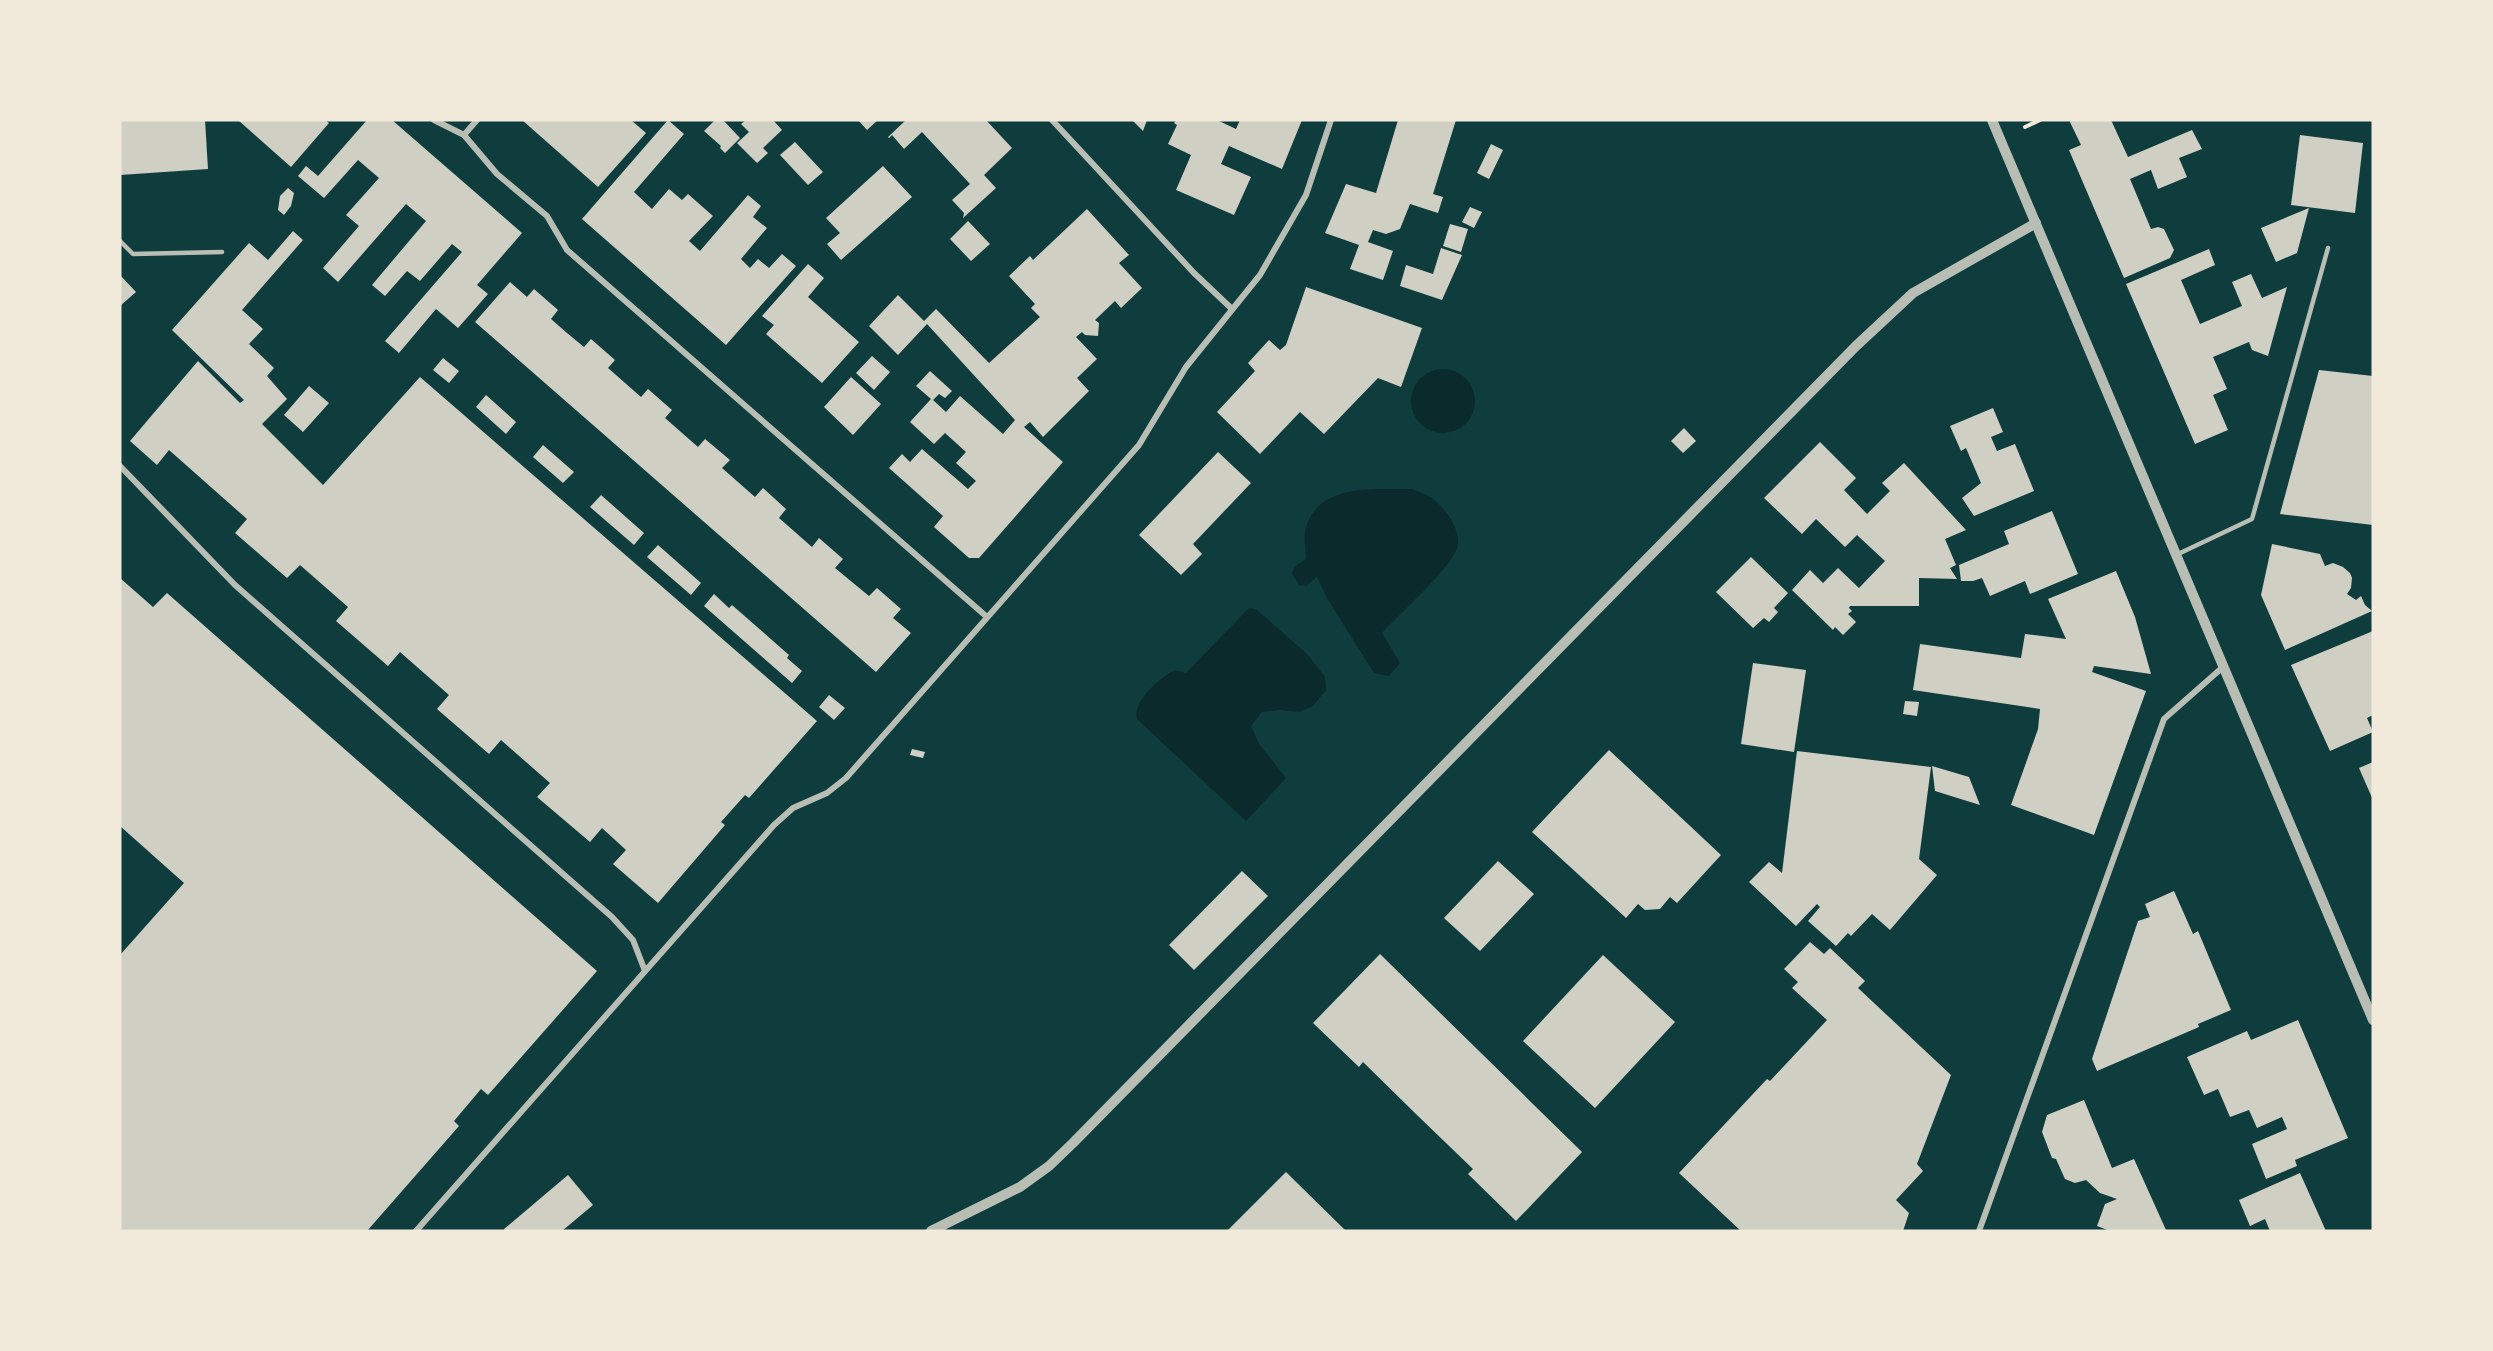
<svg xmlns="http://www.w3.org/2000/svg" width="2493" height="1351" viewBox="0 0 2493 1351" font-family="'IBM Plex Serif',serif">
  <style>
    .water { fill: #0a2a2b }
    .building { fill: #cfcfc3 }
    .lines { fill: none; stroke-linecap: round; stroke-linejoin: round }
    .path { stroke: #f1e9da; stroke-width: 4 }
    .service { stroke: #b8beb3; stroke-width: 4.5 }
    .minor { stroke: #b8beb3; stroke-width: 6 }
    .tertiary { stroke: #b8beb3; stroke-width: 10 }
  </style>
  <rect width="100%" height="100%" fill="#0f3d3e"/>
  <g class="water">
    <circle cx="1443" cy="401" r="32"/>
    <path d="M1413 489C1419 492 1428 495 1433 499 1447 510 1464 533 1456 551 1448 570 1399 615 1382 633L1400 663 1389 676 1374 673 1328 600 1317 577 1306 586 1299 585 1292 574 1294 567 1306 559C1306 550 1303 536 1306 527 1320 482 1376 490 1413 489Z"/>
    <path d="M1249 608 1256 609 1308 655 1325 677 1326 690 1313 706 1299 712 1279 710 1262 712 1251 726 1259 744 1286 778 1246 821 1137 719C1132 701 1161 677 1175 670L1186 673Z"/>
  </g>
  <g class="building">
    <polygon points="120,120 205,120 208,169 120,175"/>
    <polygon points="238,120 325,120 329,123 291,167"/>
    <polygon points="367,120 392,120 522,233 477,285 488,294 458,328 436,309 399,353 385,341 462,252 452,244 420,281 407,271 385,296 372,285 426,221 406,204 338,282 323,268 359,226 346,215 379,178 358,160 324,198 298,176 306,166 318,176"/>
    <polygon points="522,120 631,120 646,133 598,187"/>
    <polygon points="668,120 684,134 634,192 652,209 669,189 682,200 688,194 713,216 689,241 700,251 748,195 761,206 753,217 767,228 741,259 750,268 758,259 769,268 782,254 796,266 726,345 582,219"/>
    <polygon points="715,120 723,120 740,138 725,153 720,148 721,146 704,131"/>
    <polygon points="746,120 773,120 782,130 763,148 768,153 757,163 737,143 749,132 741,124"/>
    <polygon points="858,120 878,120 867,130"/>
    <polygon points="906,120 986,120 1012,148 984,175 996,188 963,218 964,213 952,200 970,184 922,132 904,149 892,135 889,138 888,137"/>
    <polygon points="1132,120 1147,120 1143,131"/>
    <polygon points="1176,120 1217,120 1236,129 1240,120 1302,120 1282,169 1229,146 1221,164 1251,177 1234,215 1176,190 1191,155 1168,144 1177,125 1174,123"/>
    <polygon points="1398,120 1456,120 1433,194 1443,197 1438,213 1410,204 1400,229 1386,234 1373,230 1368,242 1393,251 1383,280 1350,269 1359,245 1325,233 1346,184 1376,193"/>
    <polygon points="2069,120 2111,120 2128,157 2192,130 2202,149 2179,158 2187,177 2158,189 2151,170 2130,179 2151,229 2158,227 2164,229 2174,250 2170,258 2124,278 2069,150 2081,145"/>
    <polygon points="2300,135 2363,143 2355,213 2291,205"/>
    <polygon points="795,142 823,172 808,185 780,155"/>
    <polygon points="1491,144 1503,150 1489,179 1477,173"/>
    <polygon points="883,166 912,197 841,260 827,244 840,233 826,218"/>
    <polygon points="288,188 294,193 291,206 284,215 278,210 280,196"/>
    <polygon points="1470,207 1482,212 1474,228 1462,222"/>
    <polygon points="2309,208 2297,253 2276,262 2261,228"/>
    <polygon points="1087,209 1129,255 1119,263 1142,288 1121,308 1115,301 1095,320 1099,323 1098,336 1085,335 1082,332 1076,337 1097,359 1077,378 1089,391 1043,437 1030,422 1024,427 1063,462 979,558 969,558 934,527 943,516 889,468 902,454 910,462 922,449 968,489 976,481 956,463 966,452 945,433 934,444 910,422 931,399 916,386 930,371 952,391 945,398 939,394 933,400 946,412 960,396 1003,434 1015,420 927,324 898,355 869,326 898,295 924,321 936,309 989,363 1040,317 1031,308 1035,304 1009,276 1030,256 1033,260"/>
    <polygon points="968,221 990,244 971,261 950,239"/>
    <polygon points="1450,224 1468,229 1461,252 1443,246"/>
    <polygon points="293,231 303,240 242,310 263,329 249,344 274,368 267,376 287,399 262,424 323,485 420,377 817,721 749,798 745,795 721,822 725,825 658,903 613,864 626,850 602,828 590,842 537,797 550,783 501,740 489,754 437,709 449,695 400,652 388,666 336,621 348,607 300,565 287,578 235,533 247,519 169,450 157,465 130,441 198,361 240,403 244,400 172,330 249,243 268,260"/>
    <polygon points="1441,248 1462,255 1442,300 1400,286 1406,265 1433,274"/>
    <polygon points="2209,249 2215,265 2181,280 2200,324 2242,306 2232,282 2251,274 2262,298 2287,287 2268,356 2252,350 2249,342 2213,357 2227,389 2213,395 2228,430 2195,444 2126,284"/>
    <polygon points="808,264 824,278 808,297 859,342 822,383 766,334 774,325 762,316"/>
    <polygon points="120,275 136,292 120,306"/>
    <polygon points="510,282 527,297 534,289 558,310 551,319 567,333 584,347 591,339 615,360 608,368 641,397 648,389 672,410 665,418 698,447 705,439 717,449 730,460 722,468 755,497 763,488 786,509 779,518 795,532 812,547 819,538 843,559 835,568 869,596 877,588 901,609 893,618 911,633 876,672 475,322"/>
    <polygon points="1306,287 1422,328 1401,387 1378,378 1324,434 1300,412 1260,454 1217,412 1255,371 1248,363 1269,340 1280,350 1286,345"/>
    <polygon points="872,356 890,372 874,390 856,373"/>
    <polygon points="443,358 459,371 449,383 433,370"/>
    <polygon points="2319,370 2373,376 2373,525 2280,514"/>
    <polygon points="851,377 881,404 853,435 824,407"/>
    <polygon points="309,386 329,403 303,432 284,415"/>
    <polygon points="486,395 516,422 506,434 476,407"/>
    <polygon points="1993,408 2003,432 1991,437 1997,451 2015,444 2034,491 1974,516 1962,498 1981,483 1966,448 1961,451 1950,426"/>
    <polygon points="1684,428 1696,441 1683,453 1671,441"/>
    <polygon points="1820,442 1856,478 1844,490 1867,514 1890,491 1882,483 1904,463 1966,530 1945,539 1956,565 1950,568 1957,579 1919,578 1919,606 1850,606 1849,608 1852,611 1848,614 1856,622 1843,635 1835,627 1833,630 1792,590 1810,570 1823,583 1838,568 1859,588 1885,561 1857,535 1845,547 1816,519 1802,534 1764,498"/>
    <polygon points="543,445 574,472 563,483 533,457"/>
    <polygon points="1218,452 1251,483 1193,544 1202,554 1181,575 1139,535"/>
    <polygon points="601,495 644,533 634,545 590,507"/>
    <polygon points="2052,511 2078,574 2030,594 2025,581 1990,596 1982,578 1973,581 1961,581 1959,565 2009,544 2004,531"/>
    <polygon points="2272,544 2320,554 2325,566 2333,563 2343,567 2350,573 2352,578 2351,588 2347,594 2356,600 2361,596 2365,605 2372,611 2285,650 2261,595"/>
    <polygon points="658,545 701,583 691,595 647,557"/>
    <polygon points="1751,557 1788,593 1774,608 1778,612 1769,622 1764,618 1753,628 1716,592"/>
    <polygon points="2116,571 2135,617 2151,674 2094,666 2092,672 2146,691 2094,835 2011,805 2038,729 2040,709 1913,690 1920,644 2021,658 2025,634 2066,639 2048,599"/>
    <polygon points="120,578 153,607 167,593 597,971 488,1095 481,1089 454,1121 459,1126 367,1231 120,1231 120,955 184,883 120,826"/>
    <polygon points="714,594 729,608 732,605 789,655 787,658 802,671 792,683 704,606"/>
    <polygon points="2373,631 2373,715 2367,718 2373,732 2330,751 2291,665"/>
    <polygon points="1753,663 1806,670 1794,752 1741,744"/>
    <polygon points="829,695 845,708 834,720 819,707"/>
    <polygon points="1905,701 1919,702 1917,716 1903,714"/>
    <polygon points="912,749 925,752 923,758 910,755"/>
    <polygon points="1609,750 1721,855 1677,903 1670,897 1660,909 1645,910 1638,904 1626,918 1532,832"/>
    <polygon points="1797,751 1931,767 1919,859 1937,875 1890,930 1872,914 1851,936 1848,933 1836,946 1808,921 1820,907 1817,904 1796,926 1749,882 1769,862 1782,873"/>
    <polygon points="2373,762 2373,800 2359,768"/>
    <polygon points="1932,766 1969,777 1980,805 1935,791"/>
    <polygon points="1498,861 1534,894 1480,951 1444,918"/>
    <polygon points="1242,871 1268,896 1194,970 1169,945"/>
    <polygon points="2174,891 2193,934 2198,931 2231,1010 2198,1024 2199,1027 2097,1071 2092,1059 2138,921 2150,917 2145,904"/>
    <polygon points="1810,942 1824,954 1830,948 1865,981 1858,988 1951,1075 1917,1164 1923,1171 1896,1200 1909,1213 1903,1231 1741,1231 1679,1173 1767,1079 1770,1081 1827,1020 1792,988 1798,982 1784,969"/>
    <polygon points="1380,954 1582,1152 1516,1221 1468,1174 1473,1169 1418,1116 1363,1062 1359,1067 1313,1023"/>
    <polygon points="1603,955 1675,1022 1595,1108 1523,1041"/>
    <polygon points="2298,1020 2348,1138 2295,1160 2297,1166 2266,1179 2252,1144 2287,1129 2282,1117 2257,1128 2249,1110 2230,1117 2218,1089 2204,1095 2187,1057 2247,1031 2251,1040"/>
    <polygon points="2084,1100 2112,1168 2134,1159 2166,1230 2110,1231 2097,1226 2105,1204 2117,1199 2100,1193 2086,1180 2075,1183 2065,1179 2056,1159 2052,1158 2042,1132 2047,1115"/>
    <polygon points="1286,1172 1346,1231 1227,1231"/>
    <polygon points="2300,1173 2326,1231 2270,1231 2265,1219 2250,1226 2239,1200"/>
    <polygon points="568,1175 593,1205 562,1231 505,1231 504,1229"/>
  </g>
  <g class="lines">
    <polyline class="path" points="2025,127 2040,120"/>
    <g class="service">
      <polyline points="120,241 133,254 222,252"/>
      <polyline points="2176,555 2252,519 2328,248"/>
    </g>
    <g class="minor">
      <polyline points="434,120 464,135 497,174 547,216 567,250 987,617"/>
      <polyline points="1052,120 1194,273 1232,309"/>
      <polyline points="464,135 477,120"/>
      <polyline points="120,466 235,585 612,917 633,940 645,971"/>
      <polyline points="416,1231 774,825 793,808 827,793 846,778 1139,445 1186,367 1260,275 1306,195 1331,120"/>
      <polyline points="1979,1231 2164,719 2223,667"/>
    </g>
    <g class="tertiary">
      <polyline points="1992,120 2373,1020"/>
      <polyline points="931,1231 1020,1187 1049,1166 1073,1143 1856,346 1913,293 2036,223"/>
    </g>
  </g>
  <rect width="2493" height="1351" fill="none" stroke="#f1e9da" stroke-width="243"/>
</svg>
